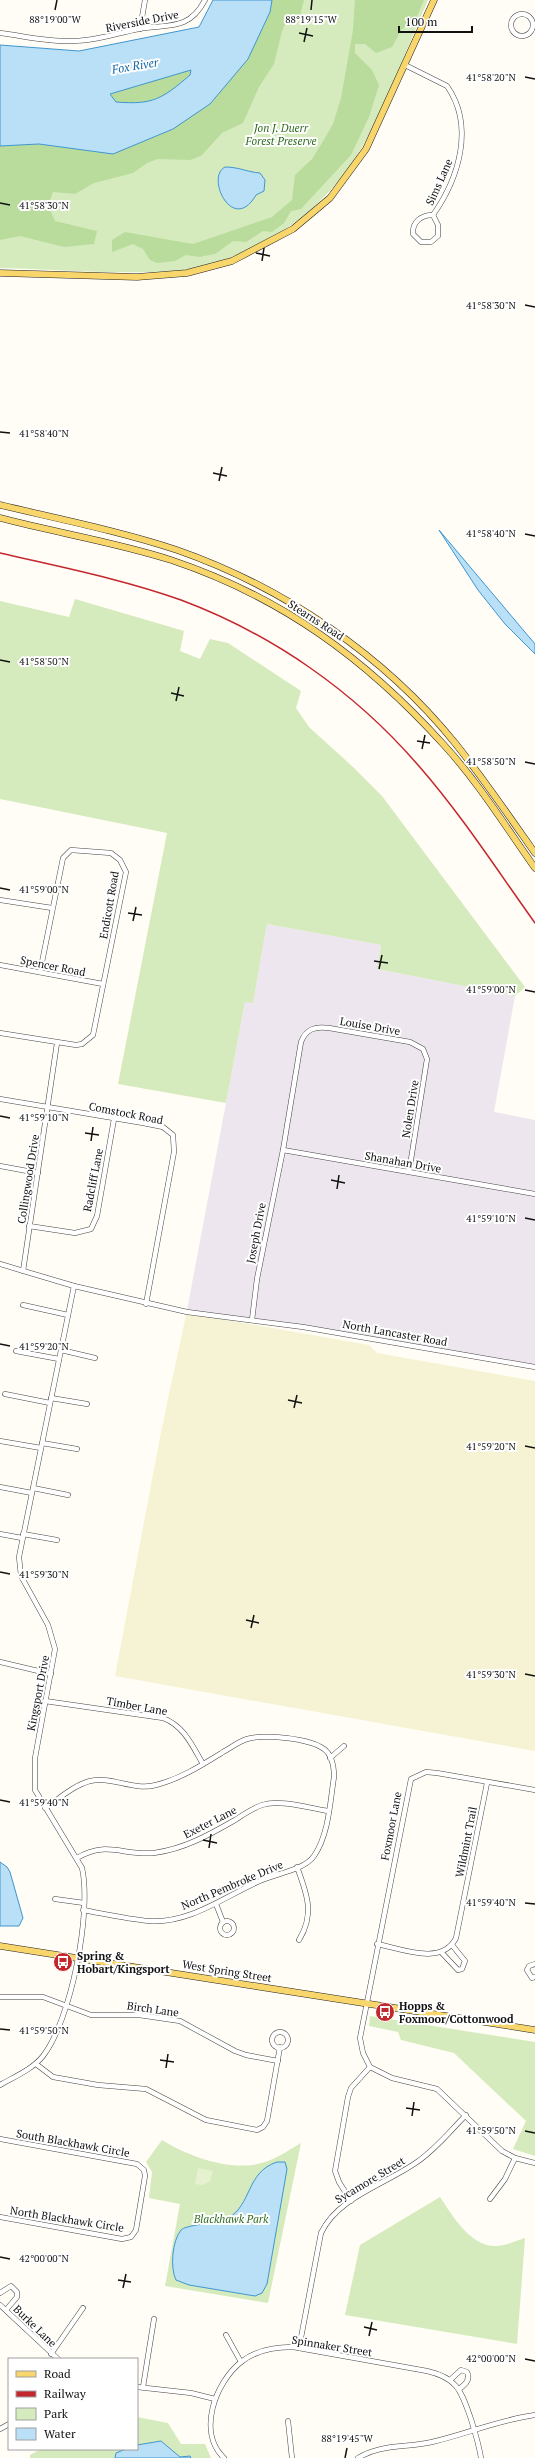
<svg xmlns="http://www.w3.org/2000/svg" width="535" height="2458" viewBox="0 0 535 2458" font-family="'PT Serif',serif">
  <style>
    .industrial { fill: #eee6ef }
    .farmland { fill: #f6f3d4 }
    .green { fill: #d5ebbd }
    .forest { fill: #b9dc9c }
    .pitch { fill: #e6f2cf }
    .water { fill: #b9e0f7; stroke: #3f96cf; fill-rule: evenodd }
    .lines { fill: none; stroke-linecap: round; stroke-linejoin: round }
    .minor-casing { stroke: #444; stroke-width: 5.5 }
    .major-casing { stroke: #222; stroke-width: 7 }
    .minor { stroke: #fff; stroke-width: 4.5 }
    .major { stroke: #f9d66b; stroke-width: 6 }
    .rail { stroke: #c4262e; stroke-width: 1.5 }
    .ticks { fill: none; stroke: #111; stroke-width: 1.5 }
    .labels { text-anchor: middle; stroke-width: 4; stroke-linejoin: round; paint-order: stroke }
    .street-label { font-size: 11px; fill: #111; stroke: #fff }
    .park-label { font-size: 11px; font-style: italic; fill: #2f6b1f; stroke: #fff }
    .poi-label { font-size: 11px; font-weight: bold; fill: #111; stroke: #fff; text-anchor: start }
    .water-label { font-size: 12px; font-style: italic; fill: #1768a6; stroke: #fff }
    .ticks-label { font-size: 10px; text-anchor: middle; fill: #111; stroke: #fff; stroke-width: 4; stroke-linejoin: round; paint-order: stroke }
  </style>
  <rect width="100%" height="100%" fill="#fffdf5"/>
  <polygon class="industrial" points="267,924 381,945 377,969 515,996 494,1112 535,1120 535,1365 187,1310 245,1002 253,1002"/>
  <polygon class="farmland" points="186,1315 204,1316 369,1345 377,1353 535,1381 535,1751 115,1676 161,1432"/>
  <g class="green">
    <path d="M272 0H428C408 46 390 94 367 138 330 209 253 265 172 271 115 275 57 269 0 268V146L270 12Z"/>
    <polygon points="75,599 184,631 180,651 200,659 210,639 228,643 301,691 296,708 309,727 353,767 382,796 525,987 515,996 377,969 381,945 267,924 253,1003 245,1002 226,1103 118,1084 167,833 0,799 0,601 69,617"/>
    <polygon points="370,2016 535,2042 535,2156 513,2149 526,2121 454,2053 401,2040 398,2032 369,2026"/>
    <path d="M162 2140C189 2157 234 2173 265 2162 278 2158 289 2150 301 2143L268 2303 165 2286 180 2204 149 2198 152 2172 146 2162Z"/>
    <path d="M440 2197C452 2215 470 2246 495 2246 503 2246 517 2241 525 2238L517 2344 345 2315 360 2245Z"/>
    <polygon points="137,2417 168,2423 181,2444 205,2444 211,2458 30,2458 30,2455 41,2449 137,2449"/>
  </g>
  <g class="forest">
    <polygon points="272,0 304,0 300,16 289,16 282,31 274,64 259,87 243,123 222,133 201,156 190,160 158,159 147,163 133,173 94,183 75,194 53,192 48,205 55,221 97,231 94,244 64,247 20,236 0,240 0,146 39,144 113,154 173,129 270,12"/>
    <polygon points="355,0 424,0 414,23 402,29 392,47 376,53 365,44 355,44 355,53 372,70 379,85 369,117 351,155 301,209 291,211 284,223 272,232 263,231 246,242 233,241 215,254 199,257 186,255 175,261 157,263 150,260 143,249 133,244 112,252 112,240 125,232 193,244 272,217 292,200 295,175 312,159 322,143 333,124 341,98 353,30"/>
    <path d="M191 69 190 75C178 86 159 103 142 104 133 104 125 103 116 102L110 94Z"/>
  </g>
  <polygon class="pitch" points="198,2168 213,2171 210,2181 203,2185 195,2184"/>
  <g class="water">
    <path d="M213 0H272L270 12 248 59 210 104 173 129 113 154 39 144 0 146V45L79 51 199 27ZM191 70 190 75C162 99 153 105 116 102L110 94Z"/>
    <path d="M225 167C239 167 247 172 260 173L265 180 264 191 256 195C233 235 205 177 225 167Z"/>
    <polygon points="439,530 535,644 535,654 505,624 478,590"/>
    <polygon points="0,1862 7,1867 10,1872 23,1918 19,1926 0,1926"/>
    <path d="M277 2162H285L287 2169 267 2284 262 2293 255 2296 189 2285 176 2280C170 2268 172 2241 181 2230 185 2225 218 2223 228 2218 252 2205 246 2172 277 2162Z"/>
    <polygon points="161,2441 180,2457 190,2456 191,2458 115,2458 116,2453 126,2449 137,2449 137,2445"/>
  </g>
  <g class="lines">
    <defs>
      <g id="minor">
        <circle cx="522" cy="25" r="11"/>
        <polyline points="140,29 145,0"/>
        <path d="M0 33C24 36 49 42 73 41 96 41 117 33 139 29 168 24 189 31 205 0"/>
        <path d="M405 65 447 86C475 126 459 178 433 215"/>
        <path d="M433 215 438 225V236L431 242H421L413 234C412 222 421 215 433 215Z"/>
        <polyline points="0,900 52,908"/>
        <polyline points="0,965 103,984"/>
        <polyline points="0,1033 76,1045 82,1044 93,1035 126,872 120,860 111,853 71,850 63,858 40,972"/>
        <polyline points="0,1099 143,1123 163,1127 173,1135 174,1152 146,1304"/>
        <polyline points="0,1166 38,1173"/>
        <path d="M409 1172 427 1059 423 1049 410 1042 329 1028C315 1026 306 1029 301 1042L283 1150 535 1194"/>
        <polyline points="29,1226 75,1233 91,1229 97,1216 114,1119"/>
        <polyline points="0,1264 74,1286 187,1312 303,1327 535,1367"/>
        <polyline points="23,1271 57,1043"/>
        <polyline points="23,1305 68,1315"/>
        <polyline points="252,1320 257,1279 283,1150"/>
        <polyline points="61,1350 95,1358"/>
        <polyline points="16,1351 59,1359"/>
        <polyline points="5,1394 50,1403"/>
        <polyline points="51,1398 87,1404"/>
        <polyline points="0,1441 41,1448"/>
        <polyline points="42,1443 77,1449"/>
        <polyline points="0,1487 32,1493"/>
        <polyline points="33,1488 68,1495"/>
        <polyline points="0,1534 22,1538"/>
        <polyline points="23,1534 57,1540"/>
        <polyline points="0,1662 51,1674"/>
        <path d="M45 1701 163 1718C184 1726 192 1745 203 1764"/>
        <polyline points="330,1758 344,1746"/>
        <polyline points="535,1790 437,1773 426,1772 411,1779 360,2038 363,2053 370,2067 392,2078 437,2089 502,2151 515,2158 535,2163"/>
        <path d="M45 1808C59 1799 74 1785 90 1781 111 1776 134 1791 156 1785 180 1779 202 1765 223 1752 231 1748 239 1741 247 1739 264 1734 309 1738 324 1749 332 1755 334 1768 334 1777 330 1802 329 1834 314 1856 304 1870 278 1873 262 1880 226 1895 191 1924 149 1921 127 1919 105 1914 83 1910"/>
        <path d="M77 1858C107 1840 123 1856 154 1853 184 1849 209 1835 235 1820 243 1815 253 1808 262 1805 281 1799 308 1808 328 1811"/>
        <path d="M297 1867C307 1894 315 1914 299 1940"/>
        <polyline points="55,1899 84,1903"/>
        <polyline points="216,1904 223,1922"/>
        <circle cx="227" cy="1928" r="7"/>
        <path d="M377 1944C402 1949 442 1966 456 1938L487 1783"/>
        <polyline points="442,1953 458,1970 462,1969 465,1961 452,1945"/>
        <polyline points="535,1964 529,1966 527,1970 532,1978 535,1977"/>
        <polyline points="0,1997 43,1997 91,2015 139,2015 180,2021 235,2051 246,2055 278,2061"/>
        <circle cx="280" cy="2040" r="8"/>
        <polyline points="36,2064 53,2077 98,2085 146,2089 206,2120 257,2130 263,2127 267,2121 280,2047"/>
        <path d="M0 2085C14 2077 33 2069 43 2056 71 2020 92 1912 82 1868L35 1790V1758L55 1649 48 1625 21 1576 19 1557 74 1286"/>
        <polyline points="0,2139 137,2164 144,2170 145,2176 136,2230 131,2237 122,2239 0,2217"/>
        <polyline points="490,2199 505,2179 515,2158"/>
        <polyline points="351,2201 339,2182 335,2171 348,2097 351,2088 370,2067"/>
        <polyline points="0,2293 11,2286 17,2292 17,2297 6,2310"/>
        <polyline points="0,2305 58,2359"/>
        <polyline points="226,2335 241,2362"/>
        <path d="M299 2348 321 2233C338 2197 386 2184 417 2162 436 2149 450 2131 466 2115"/>
        <polyline points="51,2354 83,2308"/>
        <path d="M450 2380 461 2370 467 2372C471 2379 465 2385 459 2389"/>
        <polyline points="137,2387 191,2393 215,2399"/>
        <polyline points="143,2387 154,2319"/>
        <polyline points="288,2421 292,2458"/>
        <polyline points="0,2429 9,2424"/>
        <path d="M224 2458C197 2432 215 2383 241 2362 256 2350 274 2347 293 2347L427 2371C458 2378 461 2391 471 2419 475 2432 479 2445 481 2458"/>
        <path d="M358 2458C380 2444 406 2448 432 2442 467 2434 498 2420 535 2415"/>
      </g>
      <g id="major">
        <polyline points="0,273 137,277 187,273 232,261 293,229 330,198 366,149 434,0"/>
        <path d="M0 505C59 519 119 531 177 550 283 587 384 655 455 743 483 778 509 816 535 853"/>
        <path d="M0 518C57 533 115 542 171 560 282 597 366 659 444 745 478 782 506 827 535 868"/>
        <polyline points="0,1946 535,2030"/>
      </g>
    </defs>
    <use href="#minor" class="minor-casing"/>
    <use href="#major" class="major-casing"/>
    <use href="#minor" class="minor"/>
    <use href="#major" class="major"/>
    <path class="rail" d="M0 553C60 567 122 579 181 600 272 634 354 691 418 765 461 814 497 870 535 923"/>
  </g>
  <path class="ticks" d="M55 10 57 0M311 10 312 0M299 33 313 36M304 42 307 28M525 77 535 79M0 203 10 205M256 253 270 256M262 261 264 248M525 305 535 307M0 432 10 433M213 473 227 476M219 481 222 467M525 534 535 536M0 660 10 662M171 693 184 696M176 701 179 687M417 741 430 743M422 749 425 735M525 762 535 764M0 888 10 890M128 913 142 915M133 921 136 907M374 961 388 963M379 969 382 955M525 990 535 992M0 1116 10 1118M85 1133 99 1135M91 1141 93 1127M331 1180 345 1183M337 1189 339 1175M525 1218 535 1220M0 1344 10 1346M288 1400 302 1403M294 1408 297 1395M525 1446 535 1448M0 1572 10 1574M246 1620 259 1623M251 1628 254 1615M525 1674 535 1676M0 1800 10 1802M203 1840 217 1843M209 1848 211 1834M525 1903 535 1904M0 2029 10 2030M160 2060 174 2062M166 2068 168 2054M406 2108 420 2110M412 2116 414 2102M525 2131 535 2133M0 2257 10 2259M118 2280 131 2282M123 2288 126 2274M364 2327 377 2330M369 2336 372 2322M525 2359 535 2361M345 2458 347 2448"/>
  <defs>
    <symbol id="bus-disc" viewBox="-11 -11 22 22"><circle r="9.5" fill="#c4262e" stroke="#fff"/><path d="M-5-6H5V4H4V6H2V4H-2V6H-4V4H-5ZM-3.5-4V0h7V-4ZM-3.5 1.2v1.5H-2V1.2ZM2 1.2v1.5H3.5V1.2Z" fill="#fff"/></symbol>
  </defs>
  <g fill-rule="evenodd">
    <use href="#bus-disc" x="52" y="1951" width="22" height="22"/>
    <use href="#bus-disc" x="374" y="2001" width="22" height="22"/>
  </g>
  <g class="labels">
    <g class="street-label">
      <text transform="translate(142 21) rotate(-11)" y="4">Riverside Drive</text>
      <text transform="translate(439 182) rotate(-66)" y="4">Sims Lane</text>
      <text transform="translate(316 620) rotate(33)" y="4">Stearns Road</text>
      <text transform="translate(109 905) rotate(-80)" y="4">Endicott Road</text>
      <text transform="translate(53 966) rotate(11)" y="4">Spencer Road</text>
      <text transform="translate(370 1026) rotate(10)" y="4">Louise Drive</text>
      <text transform="translate(410 1109) rotate(-81)" y="4">Nolen Drive</text>
      <text transform="translate(126 1113) rotate(11)" y="4">Comstock Road</text>
      <text transform="translate(403 1162) rotate(10)" y="4">Shanahan Drive</text>
      <text transform="translate(28 1179) rotate(-81)" y="4">Collingwood Drive</text>
      <text transform="translate(93 1180) rotate(-79)" y="4">Radcliff Lane</text>
      <text transform="translate(256 1233) rotate(-79)" y="4">Joseph Drive</text>
      <text transform="translate(395 1333) rotate(10)" y="4">North Lancaster Road</text>
      <text transform="translate(38 1693) rotate(-79)" y="4">Kingsport Drive</text>
      <text transform="translate(137 1706) rotate(10)" y="4">Timber Lane</text>
      <text transform="translate(210 1822) rotate(-27)" y="4">Exeter Lane</text>
      <text transform="translate(391 1826) rotate(-79)" y="4">Foxmoor Lane</text>
      <text transform="translate(466 1842) rotate(-79)" y="4">Wildmint Trail</text>
      <text transform="translate(232 1885) rotate(-23)" y="4">North Pembroke Drive</text>
      <text transform="translate(227 1971) rotate(9)" y="4">West Spring Street</text>
      <text transform="translate(153 2009) rotate(8)" y="4">Birch Lane</text>
      <text transform="translate(73 2143) rotate(10)" y="4">South Blackhawk Circle</text>
      <text transform="translate(370 2180) rotate(-31)" y="4">Sycamore Street</text>
      <text transform="translate(67 2219) rotate(9)" y="4">North Blackhawk Circle</text>
      <text transform="translate(35 2326) rotate(44)" y="4">Burke Lane</text>
      <text transform="translate(332 2346) rotate(9)" y="4">Spinnaker Street</text>
    </g>
    <g class="park-label">
      <text x="281" y="132">Jon J. Duerr<tspan x="281" dy="13">Forest Preserve</tspan></text>
      <text x="231" y="2223">Blackhawk Park</text>
    </g>
    <g class="poi-label">
      <text x="77" y="1960">Spring &amp;<tspan x="77" dy="13">Hobart/Kingsport</tspan></text>
      <text x="399" y="2010">Hopps &amp;<tspan x="399" dy="13">Foxmoor/Cottonwood</tspan></text>
    </g>
    <g class="water-label">
      <text transform="translate(135 66) rotate(-9)" y="4">Fox River</text>
    </g>
  </g>
  <g class="ticks-label">
    <text x="55" y="23">88°19'00"W</text>
    <text x="311" y="23">88°19'15"W</text>
    <text x="491" y="81">41°58'20"N</text>
    <text x="44" y="209">41°58'30"N</text>
    <text x="491" y="309">41°58'30"N</text>
    <text x="44" y="437">41°58'40"N</text>
    <text x="491" y="537">41°58'40"N</text>
    <text x="44" y="665">41°58'50"N</text>
    <text x="491" y="765">41°58'50"N</text>
    <text x="44" y="893">41°59'00"N</text>
    <text x="491" y="993">41°59'00"N</text>
    <text x="44" y="1121">41°59'10"N</text>
    <text x="491" y="1222">41°59'10"N</text>
    <text x="44" y="1350">41°59'20"N</text>
    <text x="491" y="1450">41°59'20"N</text>
    <text x="44" y="1578">41°59'30"N</text>
    <text x="491" y="1678">41°59'30"N</text>
    <text x="44" y="1806">41°59'40"N</text>
    <text x="491" y="1906">41°59'40"N</text>
    <text x="44" y="2034">41°59'50"N</text>
    <text x="491" y="2134">41°59'50"N</text>
    <text x="44" y="2262">42°00'00"N</text>
    <text x="491" y="2362">42°00'00"N</text>
    <text x="347" y="2442">88°19'45"W</text>
  </g>
  <rect x="8" y="2358" width="130" height="92" fill="#ffffff" stroke="#a0a0a0"/>
  <rect x="16" y="2371" width="20" height="6" fill="#f9d66b" stroke="#a0a0a0"/>
  <text x="44" y="2378" font-size="12" fill="#111111">Road</text>
  <rect x="16" y="2391" width="20" height="6" fill="#c4262e" stroke="#a0a0a0"/>
  <text x="44" y="2398" font-size="12" fill="#111111">Railway</text>
  <rect x="16" y="2408" width="20" height="12" fill="#d5ebbd" stroke="#a0a0a0"/>
  <text x="44" y="2418" font-size="12" fill="#111111">Park</text>
  <rect x="16" y="2428" width="20" height="12" fill="#b9e0f7" stroke="#a0a0a0"/>
  <text x="44" y="2438" font-size="12" fill="#111111">Water</text>
  <path d="M399 26v6h73v-6" fill="none" stroke="#111111" stroke-width="2"/>
  <text x="405" y="26" font-size="12" fill="#111111" stroke="#ffffff" stroke-width="3" paint-order="stroke">100 m</text>
</svg>
